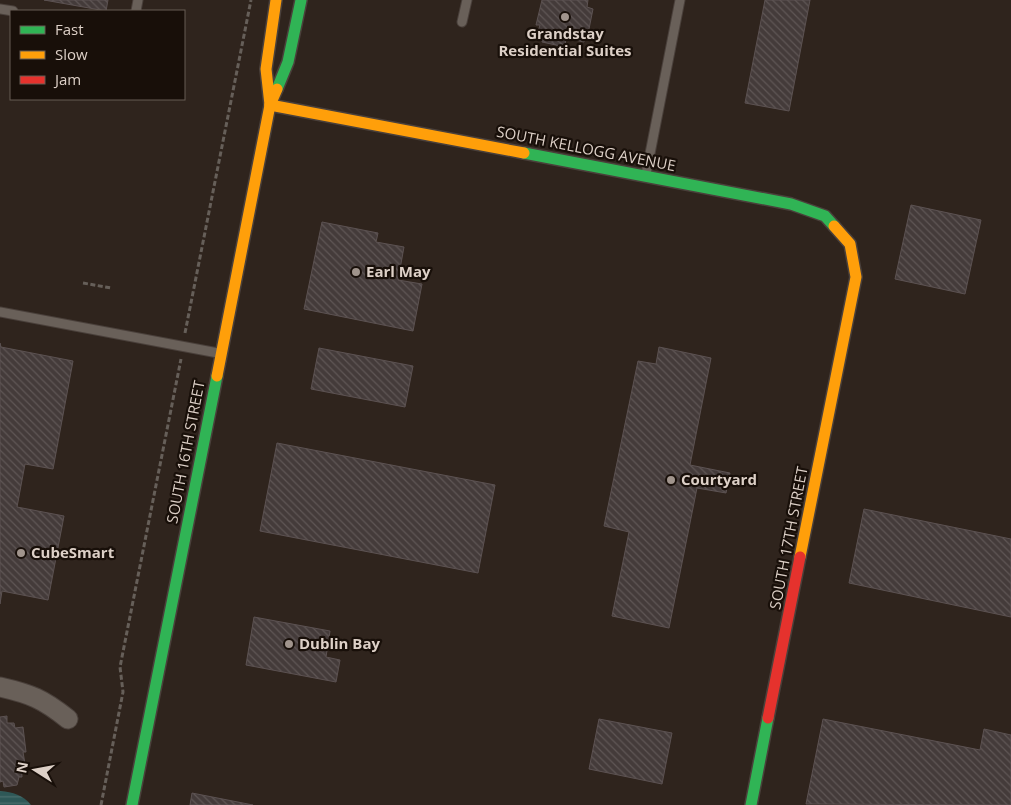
<svg xmlns="http://www.w3.org/2000/svg" width="1011" height="805" viewBox="0 0 1011 805" font-family="'Open Sans',sans-serif">
  <style>
    .water { fill: url(#water-rules) }
    .building { fill: url(#building-back-hatch); stroke: #5c5252 }
    .lines { fill: none; stroke-linecap: round; stroke-linejoin: round }
    .lane-casing { stroke: #4a403b; stroke-width: 11 }
    .street-casing { stroke: #4a403b; stroke-width: 21 }
    .fast-casing { stroke: #4a403b; stroke-width: 14 }
    .slow-casing { stroke: #4a403b; stroke-width: 14 }
    .jam-casing { stroke: #4a403b; stroke-width: 14 }
    .path { stroke: #665f59; stroke-width: 3; stroke-dasharray: 5 2.5; stroke-linecap: butt }
    .lane { stroke: #696059; stroke-width: 9 }
    .street { stroke: #696059; stroke-width: 19 }
    .fast { stroke: #30b455; stroke-width: 11 }
    .slow { stroke: #ff9f0a; stroke-width: 11 }
    .jam { stroke: #e5322d; stroke-width: 11 }
    .poi-dot { fill: #a0948c; stroke: #180f09; stroke-width: 2 }
    .labels { text-anchor: middle; stroke-width: 4.5; stroke-linejoin: round; paint-order: stroke }
    .poi-label { font-size: 15px; font-weight: bold; fill: #ddd0c7; stroke: #180f09; text-anchor: start }
    .street-label { font-size: 15px; fill: #ddd0c7; stroke: #180f09 }
  </style>
  <defs>
    <pattern id="water-rules" width="6" height="5" patternUnits="userSpaceOnUse" patternTransform="scale(1.25)"><rect width="6" height="5" fill="#2e5857"/><path d="M0 2.5h6" fill="none" stroke="#4c6f6e"/></pattern>
    <pattern id="building-back-hatch" width="6" height="6" patternUnits="userSpaceOnUse" patternTransform="scale(1.25)"><rect width="6" height="6" fill="#443b3a"/><path d="M-1 5l2 2M0 0l6 6M5-1l2 2" fill="none" stroke="#5f5655"/></pattern>
  </defs>
  <rect width="100%" height="100%" fill="#2f241d"/>
  <path class="water" d="M0 791C13 792 23 795 31 805H0Z"/>
  <g class="building">
    <polygon points="44,0 108,0 106,11"/>
    <polygon points="542,0 588,0 587,7 593,9 588,34 585,33 584,42 566,38 565,47 542,42 544,33 538,32 540,25 536,25"/>
    <polygon points="765,0 810,0 789,111 745,103"/>
    <polygon points="911,205 981,220 965,294 895,279"/>
    <polygon points="322,222 378,233 376,242 404,247 398,280 422,284 413,331 304,309"/>
    <polygon points="0,343 1,347 73,361 53,469 25,464 17,507 64,516 48,600 2,591 0,604"/>
    <polygon points="659,347 711,358 690,465 730,473 726,493 697,488 669,628 612,616 629,532 604,526 638,361 656,364"/>
    <polygon points="319,348 413,366 405,407 311,389"/>
    <polygon points="277,443 495,485 478,573 260,531"/>
    <polygon points="864,509 1011,539 1011,617 849,583"/>
    <polygon points="254,617 330,631 326,657 340,660 336,682 246,665"/>
    <polygon points="7,716 7,723 14,723 15,728 23,727 26,752 23,752 25,764 21,764 22,777 19,777 17,785 4,787 3,781 0,782 0,717"/>
    <polygon points="599,719 672,733 662,784 589,769"/>
    <polygon points="823,719 980,750 984,729 1011,735 1011,805 806,804"/>
    <polygon points="192,793 253,805 190,805"/>
  </g>
  <g class="lines">
    <defs>
      <g id="lane">
        <polyline points="0,9 13,11"/>
        <polyline points="136,11 138,0"/>
        <polyline points="462,22 467,0"/>
        <polyline points="646,174 680,0"/>
        <polyline points="0,312 218,353"/>
      </g>
      <path id="street" d="M0 687C31 694 43 699 68 719"/>
      <g id="fast">
        <polyline points="277,89 288,62 301,0"/>
        <polyline points="524,153 791,204 825,216 834,226"/>
        <polyline points="132,805 217,376"/>
        <polyline points="751,805 768,718"/>
      </g>
      <g id="slow">
        <polyline points="270,105 524,153"/>
        <polyline points="270,105 266,69 276,0"/>
        <polyline points="217,376 270,105 277,89"/>
        <polyline points="800,557 856,277 850,244 834,226"/>
      </g>
      <polyline id="jam" points="768,718 800,557"/>
    </defs>
    <use href="#lane" class="lane-casing"/>
    <use href="#street" class="street-casing"/>
    <use href="#fast" class="fast-casing"/>
    <use href="#slow" class="slow-casing"/>
    <use href="#jam" class="jam-casing"/>
    <g class="path">
      <polyline points="83,283 111,288"/>
      <polyline points="185,333 251,0"/>
      <polyline points="101,805 123,692 120,667 181,359"/>
    </g>
    <use href="#lane" class="lane"/>
    <use href="#street" class="street"/>
    <use href="#fast" class="fast"/>
    <use href="#slow" class="slow"/>
    <use href="#jam" class="jam"/>
  </g>
  <g class="poi-dot">
    <circle cx="565" cy="17" r="5"/>
    <circle cx="356" cy="272" r="5"/>
    <circle cx="671" cy="480" r="5"/>
    <circle cx="21" cy="553" r="5"/>
    <circle cx="289" cy="644" r="5"/>
  </g>
  <g class="labels">
    <g class="poi-label">
      <text x="565" y="39" text-anchor="middle">Grandstay<tspan x="565" dy="17">Residential Suites</tspan></text>
      <text x="366" y="277">Earl May</text>
      <text x="681" y="485">Courtyard</text>
      <text x="31" y="558">CubeSmart</text>
      <text x="299" y="649">Dublin Bay</text>
    </g>
    <g class="street-label">
      <text transform="translate(586 149) rotate(11)" y="5">SOUTH KELLOGG AVENUE</text>
      <text transform="translate(186 452) rotate(-79)" y="5">SOUTH 16TH STREET</text>
      <text transform="translate(789 538) rotate(-79)" y="5">SOUTH 17TH STREET</text>
    </g>
  </g>
  <rect x="10" y="10" width="175" height="90" fill="#180f09" stroke="#675c55"/>
  <rect x="20" y="26" width="25" height="8" fill="#30b455" stroke="#675c55"/>
  <text x="55" y="35" font-size="15" fill="#ddd0c7">Fast</text>
  <rect x="20" y="51" width="25" height="8" fill="#ff9f0a" stroke="#675c55"/>
  <text x="55" y="60" font-size="15" fill="#ddd0c7">Slow</text>
  <rect x="20" y="76" width="25" height="8" fill="#e5322d" stroke="#675c55"/>
  <text x="55" y="85" font-size="15" fill="#ddd0c7">Jam</text>
  <g transform="translate(35 770) rotate(281)" stroke="#180f09" stroke-width="4" paint-order="stroke">
  <path d="M0-4L9 19L0 12L-9 19Z" fill="#ddd0c7"/>
  <text y="-8" font-size="14" font-weight="bold" text-anchor="middle" fill="#ddd0c7">N</text>
  </g>
</svg>
